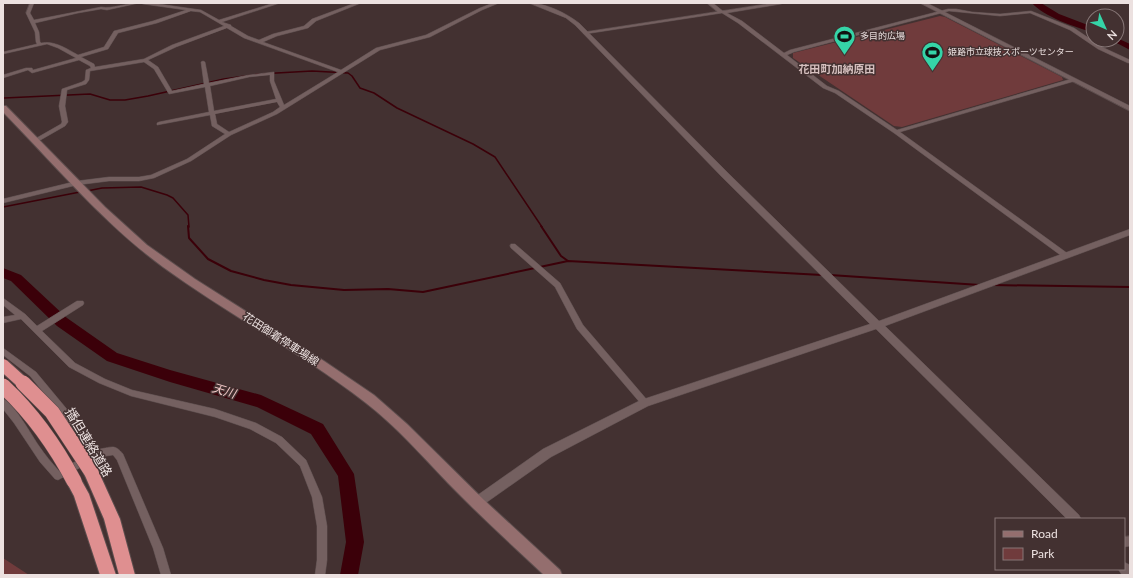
<svg xmlns="http://www.w3.org/2000/svg" width="1133" height="578" viewBox="0 0 1133 578" font-family="Lato,'Noto Sans JP',sans-serif">
  <style>
    .green { fill: #703b3c }
    .lines { fill: none; stroke-linecap: round; stroke-linejoin: round }
    .stream-far1 { stroke: #3b0009; stroke-width: 1.5 }
    .stream { stroke: #3b0009; stroke-width: 2 }
    .river { fill: #3b0009; fill-rule: evenodd }
    .minor-casing { stroke: #5c4d4d; stroke-width: 1 }
    .tertiary-casing { stroke: #5c4d4d; stroke-width: 1 }
    .secondary-casing { stroke: #5c4d4d; stroke-width: 2 }
    .motorway-casing { stroke: #5c4d4d; stroke-width: 2 }
    .minor { fill: #746060; fill-rule: evenodd }
    .tertiary { fill: #746060; fill-rule: evenodd }
    .secondary { fill: #946e6e; fill-rule: evenodd }
    .motorway { fill: #df8f90; fill-rule: evenodd }
    .motorway-bridge-far1-casing { stroke: #5c4d4d; stroke-width: 14; stroke-linecap: butt }
    .motorway-bridge-casing { stroke: #5c4d4d; stroke-width: 16; stroke-linecap: butt }
    .motorway-bridge-far1 { stroke: #df8f90; stroke-width: 12 }
    .motorway-bridge { stroke: #df8f90; stroke-width: 15 }
    .labels { text-anchor: middle; stroke-width: 3; stroke-linejoin: round; paint-order: stroke }
    .far-poi-label { font-size: 9px; fill: #ece1e0; stroke: #433131; text-anchor: start }
    .far-quarter-label { font-size: 11px; font-weight: bold; fill: #d5bfbe; stroke: #433131 }
    .street-label { font-size: 11px; fill: #ece1e0; stroke: #433131 }
    .water-label { font-size: 12px; font-style: italic; fill: #f4cac9; stroke: #433131 }
    .near-street-label { font-size: 13px; fill: #ece1e0; stroke: #433131 }
  </style>
  <rect width="100%" height="100%" fill="#433131"/>
  <g class="green">
    <polygon points="940,16 945,17 1062,77 1063,80 902,127 894,126 793,58 793,53"/>
    <polygon points="3,558 29,575 3,575"/>
  </g>
  <g class="lines">
    <g class="stream-far1">
      <polyline points="4,98 90,94 110,100 125,100 148,96 224,79 259,74 312,71 348,73 352,76 360,88 374,93 397,108 473,144 495,157 542,227"/>
      <polyline points="87,191 102,188 141,187 167,195 173,198 188,215 189,227"/>
      <polyline points="3,207 80,192"/>
    </g>
    <g class="stream">
      <polyline points="188,226 189,238 208,259 231,271 264,280 291,285 344,290 388,289 423,292 568,261 822,275"/>
      <polyline points="541,226 561,256 568,261"/>
      <polyline points="830,275 980,285"/>
      <polyline points="992,285 1130,287"/>
    </g>
    <g class="river">
      <path d="M1032 3H1041L1059 14 1093 27V32C1076 28 1043 16 1032 3Z"/>
      <polygon points="1117,38 1130,44 1130,50 1111,40 1117,40"/>
      <polygon points="3,268 21,275 67,318 117,353 170,370 261,395 323,424 354,474 364,542 358,575 340,575 346,542 338,476 311,434 257,407 170,382 107,361 57,326 11,281 3,278"/>
    </g>
    <defs>
      <g id="minor">
        <path d="M30 3H34L30 13 34 20 101 7C113 9 126 3 139 3L107 10 101 9 78 13 35 23 39 32 40 42 41 43C54 40 67 49 78 55L104 47 114 31 153 21 186 10 143 4 141 3H152L201 10 219 20 274 3H280L222 22 231 25V26L248 36 259 40 273 34 304 26 312 19 355 3H361L316 21 308 28 277 36 263 42 341 70 376 48 426 35 480 8 493 3H499L482 10 430 37 380 50 277 114 231 135 191 161 154 178 139 181H109L77 185 3 203V199L77 181 109 177H139L151 175 187 159 225 134 212 126 210 115 157 125V123L159 122 209 112 205 87 169 94 154 69 144 62 90 71 89 80 86 84 67 90 65 106 68 122 65 126 37 142H33V140L61 124 62 122 59 106 62 89 82 82 85 80 86 70 91 68 90 66 79 60 32 73 28 70 3 78V75L26 68H32L33 70 76 58 58 48 47 44 3 54V52L37 44 36 42 35 32 26 13ZM191 11 200 12 224 26 172 45 144 59 95 67 94 64 81 57 108 49 118 33 157 23ZM227 28 244 38 338 72 284 105 274 81V72L249 75 209 83 205 62 203 61 201 62 204 84 172 91 158 67 148 60 176 47ZM270 75V81L276 99 214 111 210 86 249 77ZM277 102 280 107 273 112 229 132 217 124 215 114Z"/>
        <polygon points="773,3 783,3 781,4 727,13 742,21 784,53 790,50 948,9 956,9 972,12 1000,14 1031,11 1074,28 1102,47 1130,60 1130,63 1128,63 1098,49 1070,30 1030,13 1000,16 949,11 794,52 787,55 827,86 839,91 897,130 1071,79 1075,79 1075,81 900,132 1067,253 1068,255 1067,257 1063,257 894,133 835,93 823,88 738,23 722,13 585,34 583,33 585,32"/>
        <polygon points="511,244 515,244 560,283 583,325 648,401 649,403 648,405 645,407 642,405 577,329 555,287 511,248 510,246"/>
        <polygon points="3,298 25,314 37,326 77,301 83,301 84,303 83,305 42,331 75,363 105,379 132,390 215,409 256,423 282,437 306,460 322,497 327,526 327,560 325,575 315,575 317,560 317,526 312,497 300,466 276,443 250,429 215,417 131,396 99,383 69,367 21,319 3,323 3,317 15,315 3,305"/>
        <path d="M3 348 36 372 100 449C112 447 115 444 123 454L163 548 171 575H161L153 548 117 460 113 455 99 457 58 480 55 479 40 462 14 423 3 409V399C14 403 32 436 39 446 45 455 52 463 59 471L92 452 30 376 3 355Z"/>
        <polygon points="1130,536 1130,546 1124,547 1124,537"/>
      </g>
      <g id="tertiary">
        <path d="M529 3C546 3 566 13 579 23L727 172 879 321 1130 229V235L885 326 1079 515 1081 519H1067L876 329 648 406 551 457 480 507 476 509 472 507 470 503 472 499 543 449 641 400 870 324 721 176 575 25 566 18Z"/>
        <polygon points="707,3 713,3 724,12 719,13"/>
        <polygon points="920,3 927,3 1130,106 1130,111"/>
        <polygon points="1124,562 1130,565 1130,575 1122,575 1118,569 1124,569"/>
      </g>
      <path id="secondary" d="M3 106H6L105 207 147 245 195 279 324 361 374 395 407 424 484 500 560 570 562 575H544C512 545 479 515 448 483 422 456 396 426 366 403 302 353 229 315 163 267 103 223 55 165 3 112Z"/>
      <g id="motorway">
        <polygon points="91,464 96,466 120,519 135,575 119,575 104,519 83,471 86,466"/>
        <polygon points="74,474 79,476 89,494 116,575 100,575 74,496 66,481 69,476"/>
      </g>
    </defs>
    <use href="#minor" class="minor-casing"/>
    <use href="#tertiary" class="tertiary-casing"/>
    <use href="#secondary" class="secondary-casing"/>
    <use href="#motorway" class="motorway-casing"/>
    <use href="#minor" class="minor"/>
    <use href="#tertiary" class="tertiary"/>
    <use href="#secondary" class="secondary"/>
    <use href="#motorway" class="motorway"/>
    <defs>
      <polyline id="motorway-bridge-far1" points="3,365 24,384"/>
      <g id="motorway-bridge">
        <polyline points="23,383 52,412 91,471"/>
        <path d="M3 386C33 414 55 445 74 481"/>
      </g>
    </defs>
    <use href="#motorway-bridge-far1" class="motorway-bridge-far1-casing"/>
    <use href="#motorway-bridge" class="motorway-bridge-casing"/>
    <use href="#motorway-bridge-far1" class="motorway-bridge-far1"/>
    <use href="#motorway-bridge" class="motorway-bridge"/>
  </g>
  <defs>
    <symbol id="stadium-pin" viewBox="-11 -11 22 30"><path d="M0 17L-7.5 6A9.5 9.5 0 1 1 7.5 6Z" fill="#35d4a7" stroke="#433131"/><path d="M0-5a6.5 5 0 1 0 0 10a6.5 5 0 1 0 0-10ZM-3.5-1.8h7v3.6h-7Z" fill="#111"/></symbol>
  </defs>
  <g fill-rule="evenodd">
    <use href="#stadium-pin" x="832" y="24" width="25" height="34"/>
    <use href="#stadium-pin" x="920" y="40" width="25" height="34"/>
  </g>
  <g class="labels">
    <g class="far-poi-label">
      <text x="860" y="39">多目的広場</text>
      <text x="948" y="55">姫路市立球技スポーツセンター</text>
    </g>
    <g class="far-quarter-label">
      <text x="837" y="73">花田町加納原田</text>
    </g>
    <g class="street-label">
      <text transform="translate(281 339) rotate(33)" y="4">花田御着停車場線</text>
    </g>
    <g class="water-label">
      <text transform="translate(224 391) rotate(17)" y="4">天川</text>
    </g>
    <g class="near-street-label">
      <text transform="translate(89 442) rotate(59)" y="5">播但連絡道路</text>
    </g>
  </g>
  <rect width="1133" height="578" fill="none" stroke="#ece1e0" stroke-width="8"/>
  <rect x="995" y="518" width="130" height="52" fill="#433131" stroke="#877777"/>
  <rect x="1003" y="531" width="20" height="6" fill="#946e6e" stroke="#877777"/>
  <text x="1031" y="538" font-size="12" fill="#ece1e0">Road</text>
  <rect x="1003" y="548" width="20" height="12" fill="#703b3c" stroke="#877777"/>
  <text x="1031" y="558" font-size="12" fill="#ece1e0">Park</text>
  <g transform="translate(1105 28) rotate(135)"><circle r="19" fill="#433131" stroke="#877777"/>
  <path d="M0-3L7 15L0 10L-7 15Z" fill="#35d4a7"/>
  <text y="-6" font-size="11" font-weight="bold" text-anchor="middle" fill="#ece1e0">N</text>
  </g>
</svg>
